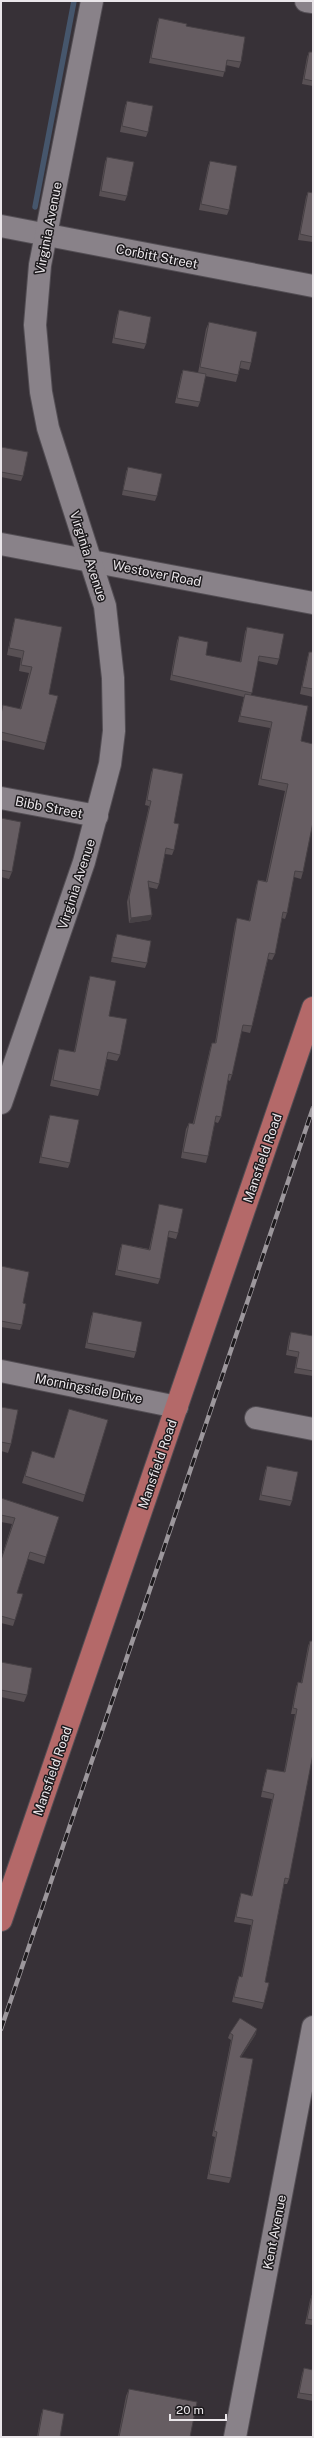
<svg xmlns="http://www.w3.org/2000/svg" width="314" height="2438" viewBox="0 0 314 2438" font-family="'Public Sans',sans-serif">
  <style>
    .lines { fill: none; stroke-linecap: round; stroke-linejoin: round }
    .stream { stroke: #46566c; stroke-width: 5.5 }
    .minor-casing { stroke: #534e54; stroke-width: 24 }
    .major-casing { stroke: #534e54; stroke-width: 24 }
    .minor { stroke: #898289; stroke-width: 22 }
    .major { stroke: #b46969; stroke-width: 22 }
    .rail-casing { stroke: #9c979c; stroke-width: 4.5 }
    .rail { stroke: #1d1a1d; stroke-width: 3; stroke-dasharray: 9; stroke-linecap: butt }
    .wall { fill: #585054 }
    .shaded-wall { fill: #474145 }
    .building { fill: #665d62; stroke: #474145 }
    .labels { text-anchor: middle; stroke-width: 3; stroke-linejoin: round; paint-order: stroke }
    .street-label { font-size: 13px; fill: #eae6ea; stroke: #1d1a1d }
  </style>
  <rect width="100%" height="100%" fill="#373137"/>
  <g class="lines">
    <polyline class="stream" points="35,207 74,1"/>
    <defs>
      <g id="minor">
        <polyline points="306,1 313,2"/>
        <polyline points="1,226 313,286"/>
        <polyline points="1,544 313,603"/>
        <polyline points="1,798 97,816"/>
        <polyline points="1,1103 84,862 110,764 114,731 113,678 105,606 48,428 41,392 35,325 40,265 92,1"/>
        <polyline points="1,1371 177,1407"/>
        <polyline points="256,1418 313,1429"/>
        <polyline points="235,2437 313,2027"/>
      </g>
      <polyline id="major" points="1,1920 313,1008"/>
    </defs>
    <use href="#minor" class="minor-casing"/>
    <use href="#major" class="major-casing"/>
    <use href="#minor" class="minor"/>
    <use href="#major" class="major"/>
    <defs>
      <polyline id="rail" points="1,2029 313,1108"/>
    </defs>
    <use href="#rail" class="rail-casing"/>
    <use href="#rail" class="rail"/>
  </g>
  <g class="wall">
    <polygon points="159,18 186,26 241,62 239,68 226,65 223,77 149,63 157,23"/>
    <polygon points="309,52 313,52 313,86 302,84 307,57"/>
    <polygon points="127,101 148,132 146,137 120,132 125,106"/>
    <polygon points="107,157 127,196 125,201 99,196 105,162"/>
    <polygon points="210,161 229,210 227,215 199,210 208,166"/>
    <polygon points="308,192 313,193 313,242 298,240 306,197"/>
    <polygon points="119,310 146,344 144,349 112,343 117,316"/>
    <polygon points="209,322 251,363 249,370 240,368 236,382 205,376 200,402 198,407 175,403 181,375 183,370 198,373 206,329"/>
    <polygon points="1,447 23,476 21,481 1,477"/>
    <polygon points="128,467 157,496 155,501 122,495 126,472"/>
    <polygon points="15,618 49,694 46,743 44,750 1,740 1,711 3,705 20,709 29,673 19,671 21,658 7,655 13,625"/>
    <polygon points="247,627 279,659 277,665 258,661 251,695 301,741 303,872 301,879 294,877 287,913 285,919 282,918 275,954 272,960 268,959 252,1026 250,1033 241,1031 232,1075 230,1081 228,1080 221,1117 218,1123 215,1122 208,1156 206,1163 181,1158 186,1129 189,1123 193,1123 210,1049 212,1043 215,1043 235,924 237,918 249,921 256,886 258,880 266,881 285,791 258,785 270,728 238,722 244,697 170,680 177,641 179,636 206,655 240,662 245,632"/>
    <polygon points="309,652 313,652 313,697 300,694 307,659"/>
    <polygon points="153,768 174,823 174,850 172,855 165,854 159,884 157,889 148,887 152,915 150,920 129,923 127,902 149,806 145,805 151,773"/>
    <polygon points="1,818 12,872 9,879 1,877"/>
    <polygon points="117,934 147,963 145,968 111,962 115,939"/>
    <polygon points="90,976 109,1016 120,1055 117,1061 107,1059 100,1090 98,1096 50,1086 57,1055 59,1049 74,1052 88,982"/>
    <polygon points="50,1115 70,1163 68,1168 39,1163 48,1120"/>
    <polygon points="159,1204 178,1233 176,1239 168,1237 160,1279 158,1284 115,1275 120,1249 122,1244 149,1249 158,1210"/>
    <polygon points="1,1266 23,1303 22,1325 20,1330 1,1327"/>
    <polygon points="93,1312 136,1352 134,1358 85,1348 91,1317"/>
    <polygon points="291,1332 313,1336 313,1376 294,1373 297,1357 286,1355 289,1337"/>
    <polygon points="1,1407 11,1444 8,1453 1,1451"/>
    <polygon points="69,1409 85,1495 83,1502 22,1483 32,1451 54,1458"/>
    <polygon points="267,1466 292,1501 290,1506 259,1500 265,1471"/>
    <polygon points="1,1498 46,1557 44,1564 28,1559 17,1593 15,1620 13,1626 1,1623 1,1559 12,1524 1,1522"/>
    <polygon points="310,1641 289,1879 287,1884 284,1884 265,1982 264,2003 262,2009 232,2002 237,1981 239,1976 241,1977 251,1925 234,1922 239,1899 241,1893 251,1896 272,1799 261,1797 265,1774 267,1769 284,1772 295,1714 291,1714 296,1687 298,1682 301,1683 308,1646"/>
    <polygon points="1,1662 27,1695 24,1702 1,1697"/>
    <polygon points="230,2033 256,2034 241,2057 231,2178 229,2183 207,2179 215,2137 212,2136 231,2040 228,2038"/>
    <polygon points="312,2295 313,2295 313,2325 305,2324 310,2300"/>
    <polygon points="304,2368 313,2370 313,2401 297,2398 302,2374"/>
    <polygon points="129,2389 190,2437 118,2437 126,2396"/>
    <polygon points="43,2409 60,2437 37,2437 41,2415"/>
  </g>
  <g class="shaded-wall">
    <polygon points="152,915 150,920 129,923 131,918"/>
    <polygon points="257,2029 256,2034 238,2062 240,2057"/>
  </g>
  <g class="building">
    <polygon points="159,18 187,24 186,26 245,37 241,62 227,60 225,72 151,58"/>
    <polygon points="309,52 313,52 313,81 304,79"/>
    <polygon points="127,101 153,106 148,132 122,126"/>
    <polygon points="107,157 134,162 127,196 101,191"/>
    <polygon points="210,161 237,166 229,210 201,204"/>
    <polygon points="308,192 313,193 313,237 300,234"/>
    <polygon points="119,310 151,317 146,344 114,338"/>
    <polygon points="209,322 257,332 251,363 241,361 238,375 200,367"/>
    <polygon points="183,370 206,374 200,402 177,398"/>
    <polygon points="1,447 28,452 23,476 1,472"/>
    <polygon points="128,467 162,474 157,496 123,490"/>
    <polygon points="15,618 62,627 49,694 58,696 46,743 1,732 1,714 3,705 21,709 32,667 21,665 24,651 9,648"/>
    <polygon points="247,627 284,634 279,659 259,656 252,693 172,675 179,636 208,642 206,655 241,662"/>
    <polygon points="309,652 313,652 313,689 302,687"/>
    <polygon points="245,694 308,706 301,741 313,744 313,822 303,872 295,871 287,913 283,912 275,954 269,953 252,1026 243,1025 232,1075 229,1074 221,1117 216,1116 208,1156 183,1152 189,1123 194,1124 212,1043 216,1043 237,918 250,921 258,880 267,882 288,784 261,779 272,722 240,716"/>
    <polygon points="153,768 183,774 174,823 179,824 174,850 166,848 159,884 148,881 152,915 131,918 129,897 151,801 147,800"/>
    <polygon points="1,818 21,822 12,872 1,870"/>
    <polygon points="117,934 151,941 147,963 112,957"/>
    <polygon points="90,976 116,981 109,1016 127,1019 120,1055 108,1052 100,1090 53,1080 59,1049 75,1052"/>
    <polygon points="50,1115 79,1120 70,1163 41,1157"/>
    <polygon points="159,1204 183,1209 178,1233 169,1231 160,1279 117,1270 122,1244 150,1250"/>
    <polygon points="1,1266 29,1272 23,1303 26,1304 22,1325 1,1321"/>
    <polygon points="93,1312 142,1322 136,1352 87,1343"/>
    <polygon points="291,1332 313,1336 313,1371 296,1368 299,1352 288,1350"/>
    <polygon points="1,1407 18,1410 11,1444 1,1442"/>
    <polygon points="69,1409 108,1420 85,1495 25,1476 32,1451 54,1458"/>
    <polygon points="267,1466 298,1472 292,1501 261,1495"/>
    <polygon points="1,1498 59,1517 46,1557 30,1552 17,1593 23,1594 15,1620 1,1616 1,1560 15,1518 1,1515"/>
    <polygon points="310,1641 313,1641 313,1754 289,1879 285,1878 265,1982 269,1983 264,2003 234,1997 239,1976 242,1977 253,1920 236,1917 241,1893 252,1896 274,1794 262,1791 267,1769 285,1772 297,1709 293,1708 298,1682 302,1683"/>
    <polygon points="1,1662 32,1668 27,1695 1,1690"/>
    <polygon points="240,2018 257,2029 240,2057 253,2059 231,2178 209,2174 217,2132 214,2131 233,2035 230,2033"/>
    <polygon points="312,2295 313,2295 313,2320 307,2319"/>
    <polygon points="304,2368 313,2370 313,2395 299,2393"/>
    <polygon points="129,2389 197,2402 190,2437 119,2437"/>
    <polygon points="43,2409 64,2414 60,2437 38,2437"/>
  </g>
  <g class="labels">
    <g class="street-label">
      <text transform="translate(48 228) rotate(-79)" y="5">Virginia Avenue</text>
      <text transform="translate(157 256) rotate(11)" y="5">Corbitt Street</text>
      <text transform="translate(89 556) rotate(72)" y="5">Virginia Avenue</text>
      <text transform="translate(157 573) rotate(11)" y="5">Westover Road</text>
      <text transform="translate(49 807) rotate(11)" y="5">Bibb Street</text>
      <text transform="translate(76 884) rotate(-72)" y="5">Virginia Avenue</text>
      <text transform="translate(262 1158) rotate(-71)" y="5">Mansfield Road</text>
      <text transform="translate(89 1388) rotate(11)" y="5">Morningside Drive</text>
      <text transform="translate(157 1464) rotate(-71)" y="5">Mansfield Road</text>
      <text transform="translate(52 1771) rotate(-71)" y="5">Mansfield Road</text>
      <text transform="translate(274 2232) rotate(-79)" y="5">Kent Avenue</text>
    </g>
  </g>
  <rect width="314" height="2438" fill="none" stroke="#eae6ea" stroke-width="4"/>
  <path d="M170 2414v6h56v-6" fill="none" stroke="#eae6ea" stroke-width="2"/>
  <text x="176" y="2414" font-size="12" fill="#eae6ea" stroke="#1d1a1d" stroke-width="3" paint-order="stroke">20 m</text>
</svg>
